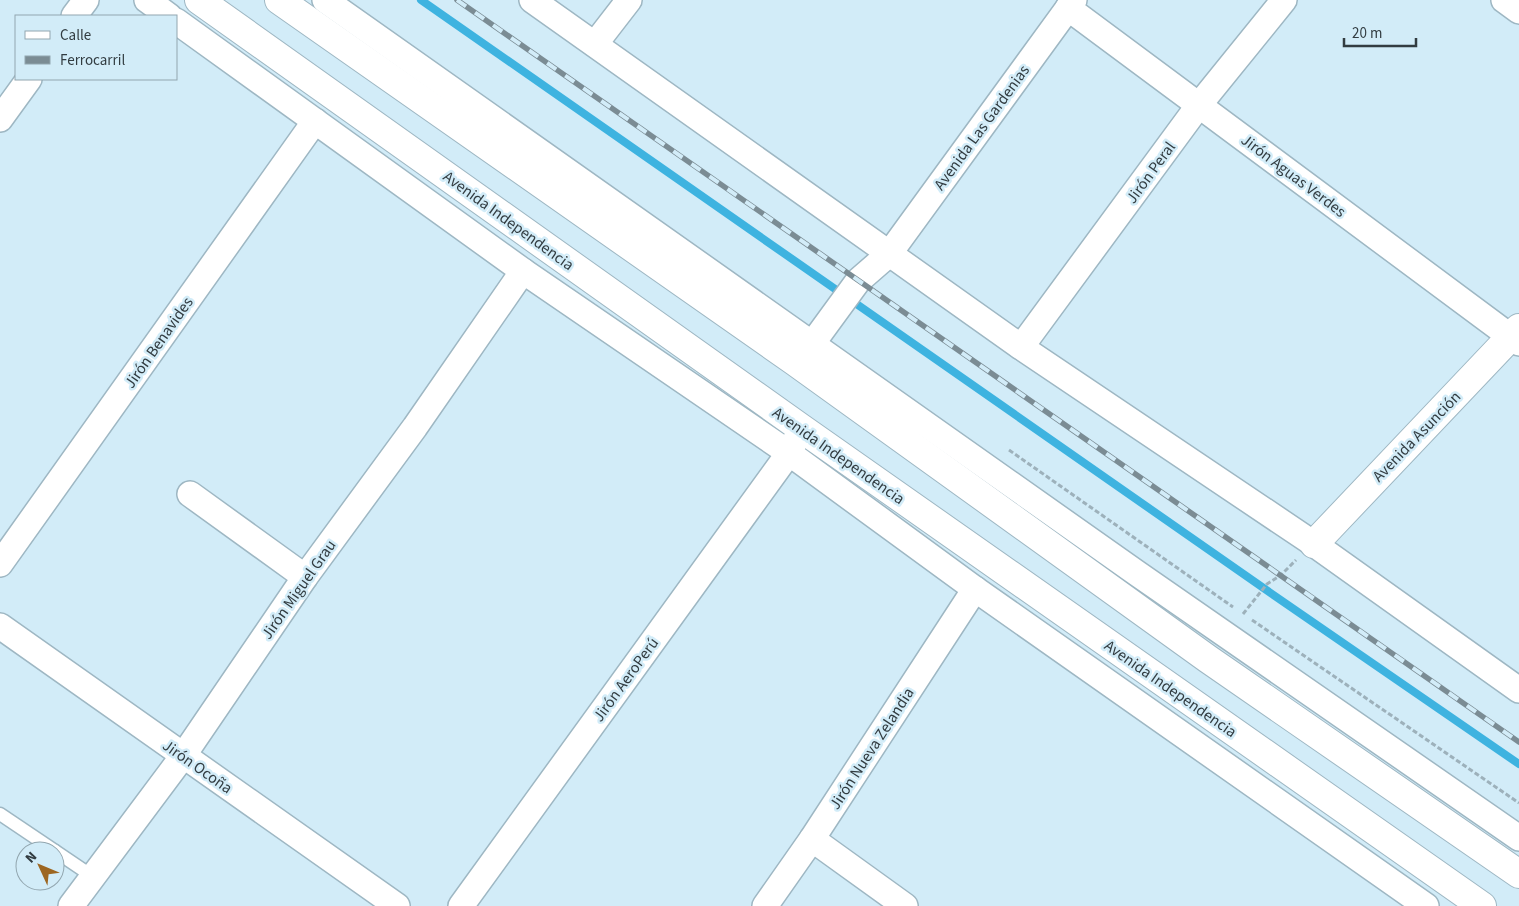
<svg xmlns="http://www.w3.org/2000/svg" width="1519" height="906" viewBox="0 0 1519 906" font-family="'Source Sans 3',sans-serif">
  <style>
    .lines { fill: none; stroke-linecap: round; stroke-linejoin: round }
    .stream { stroke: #3eb3e0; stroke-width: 8 }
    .service-casing { stroke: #9eb7c3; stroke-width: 15 }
    .minor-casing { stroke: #9eb7c3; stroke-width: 28 }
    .tertiary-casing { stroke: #9eb7c3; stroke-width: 30 }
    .trunk-casing { stroke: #9eb7c3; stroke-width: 30 }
    .path { stroke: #9db1bb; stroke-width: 3; stroke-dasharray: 5 2.5; stroke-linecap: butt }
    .service { stroke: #fff; stroke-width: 12 }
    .minor { stroke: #fff; stroke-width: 25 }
    .tertiary { stroke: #fff; stroke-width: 28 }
    .trunk { stroke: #fff; stroke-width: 28 }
    .rail-casing { stroke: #7b8c94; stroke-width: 5.5 }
    .rail { stroke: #d2ecf8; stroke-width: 4; stroke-dasharray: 11; stroke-linecap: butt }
    .labels { text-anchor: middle; stroke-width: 5; stroke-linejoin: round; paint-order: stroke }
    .street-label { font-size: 16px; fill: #323c41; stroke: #d2ecf8 }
  </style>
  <rect width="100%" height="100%" fill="#d2ecf8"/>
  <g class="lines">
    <polyline class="stream" points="421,0 1272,594 1519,764"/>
    <defs>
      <g id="service">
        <polyline points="0,814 55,851"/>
        <polyline points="55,851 92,876"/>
      </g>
      <g id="minor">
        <polyline points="147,0 169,16"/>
        <polyline points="325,0 1138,574 1519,838"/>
        <polyline points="532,0 1021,347 1314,544 1519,690"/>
        <polyline points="1504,0 1519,11"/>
        <polyline points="1068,8 1519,343"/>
        <polyline points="74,16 86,0"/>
        <polyline points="176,21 523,271 789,453 975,589 1426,906"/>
        <polyline points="595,44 629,0"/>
        <polyline points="0,119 29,79"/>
        <polyline points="812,344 858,281 889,254 1074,0"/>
        <polyline points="1021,347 1199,105 1284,0"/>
        <polyline points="190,494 305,577"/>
        <polyline points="0,564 315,121"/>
        <polyline points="0,626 397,906"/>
        <polyline points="812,839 905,906"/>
        <polyline points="71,906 183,756 305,577 415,427 523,271"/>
        <polyline points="461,906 789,453 796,439"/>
        <polyline points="765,906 812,839 975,589"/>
      </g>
      <polyline id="tertiary" points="1314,544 1519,328"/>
      <g id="trunk">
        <polyline points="199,0 801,428 1482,906"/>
        <polyline points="279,0 794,361 1208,659 1519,874"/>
      </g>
    </defs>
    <use href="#service" class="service-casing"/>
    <use href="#minor" class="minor-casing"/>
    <use href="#tertiary" class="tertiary-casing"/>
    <use href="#trunk" class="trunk-casing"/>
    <g class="path">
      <polyline points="1009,450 1233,607"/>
      <polyline points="1243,614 1267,584 1281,575 1296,560"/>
      <polyline points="1252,620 1519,803"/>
    </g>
    <use href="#service" class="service"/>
    <use href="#minor" class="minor"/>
    <use href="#tertiary" class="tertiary"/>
    <use href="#trunk" class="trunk"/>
    <defs>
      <polyline id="rail" points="457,0 1519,742"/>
    </defs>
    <use href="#rail" class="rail-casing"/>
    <use href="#rail" class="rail"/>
  </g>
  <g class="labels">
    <g class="street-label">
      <text transform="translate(981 127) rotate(-54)" y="6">Avenida Las Gardenias</text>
      <text transform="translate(1150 172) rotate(-54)" y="6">Jirón Peral</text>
      <text transform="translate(1294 175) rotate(37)" y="6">Jirón Aguas Verdes</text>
      <text transform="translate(509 220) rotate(36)" y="6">Avenida Independencia</text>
      <text transform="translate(158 342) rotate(-55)" y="6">Jirón Benavides</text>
      <text transform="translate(1416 436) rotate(-46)" y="6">Avenida Asunción</text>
      <text transform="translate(839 455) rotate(35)" y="6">Avenida Independencia</text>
      <text transform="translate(298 589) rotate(-55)" y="6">Jirón Miguel Grau</text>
      <text transform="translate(625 679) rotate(-54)" y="6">Jirón AeroPerú</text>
      <text transform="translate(1171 688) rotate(35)" y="6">Avenida Independencia</text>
      <text transform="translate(871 748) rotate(-57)" y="6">Jirón Nueva Zelandia</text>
      <text transform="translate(198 766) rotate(35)" y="6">Jirón Ocoña</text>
    </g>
  </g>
  <rect x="15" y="15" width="162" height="65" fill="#d2ecf8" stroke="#92a6af"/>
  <rect x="25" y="31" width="25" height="8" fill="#ffffff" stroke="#92a6af"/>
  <text x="60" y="40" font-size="15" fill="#323c41">Calle</text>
  <rect x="25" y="56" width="25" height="8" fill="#7b8c94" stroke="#92a6af"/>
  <text x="60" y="65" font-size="15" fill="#323c41">Ferrocarril</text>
  <g transform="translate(40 866) rotate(314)"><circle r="24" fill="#d2ecf8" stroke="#92a6af"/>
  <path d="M0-4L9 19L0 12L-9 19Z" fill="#9d6621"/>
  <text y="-8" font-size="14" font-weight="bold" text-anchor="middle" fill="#323c41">N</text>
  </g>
  <path d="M1344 38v8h72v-8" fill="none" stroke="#323c41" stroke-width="2.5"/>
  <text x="1352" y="38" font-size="15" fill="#323c41" stroke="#d2ecf8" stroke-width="4" paint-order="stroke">20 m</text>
</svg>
